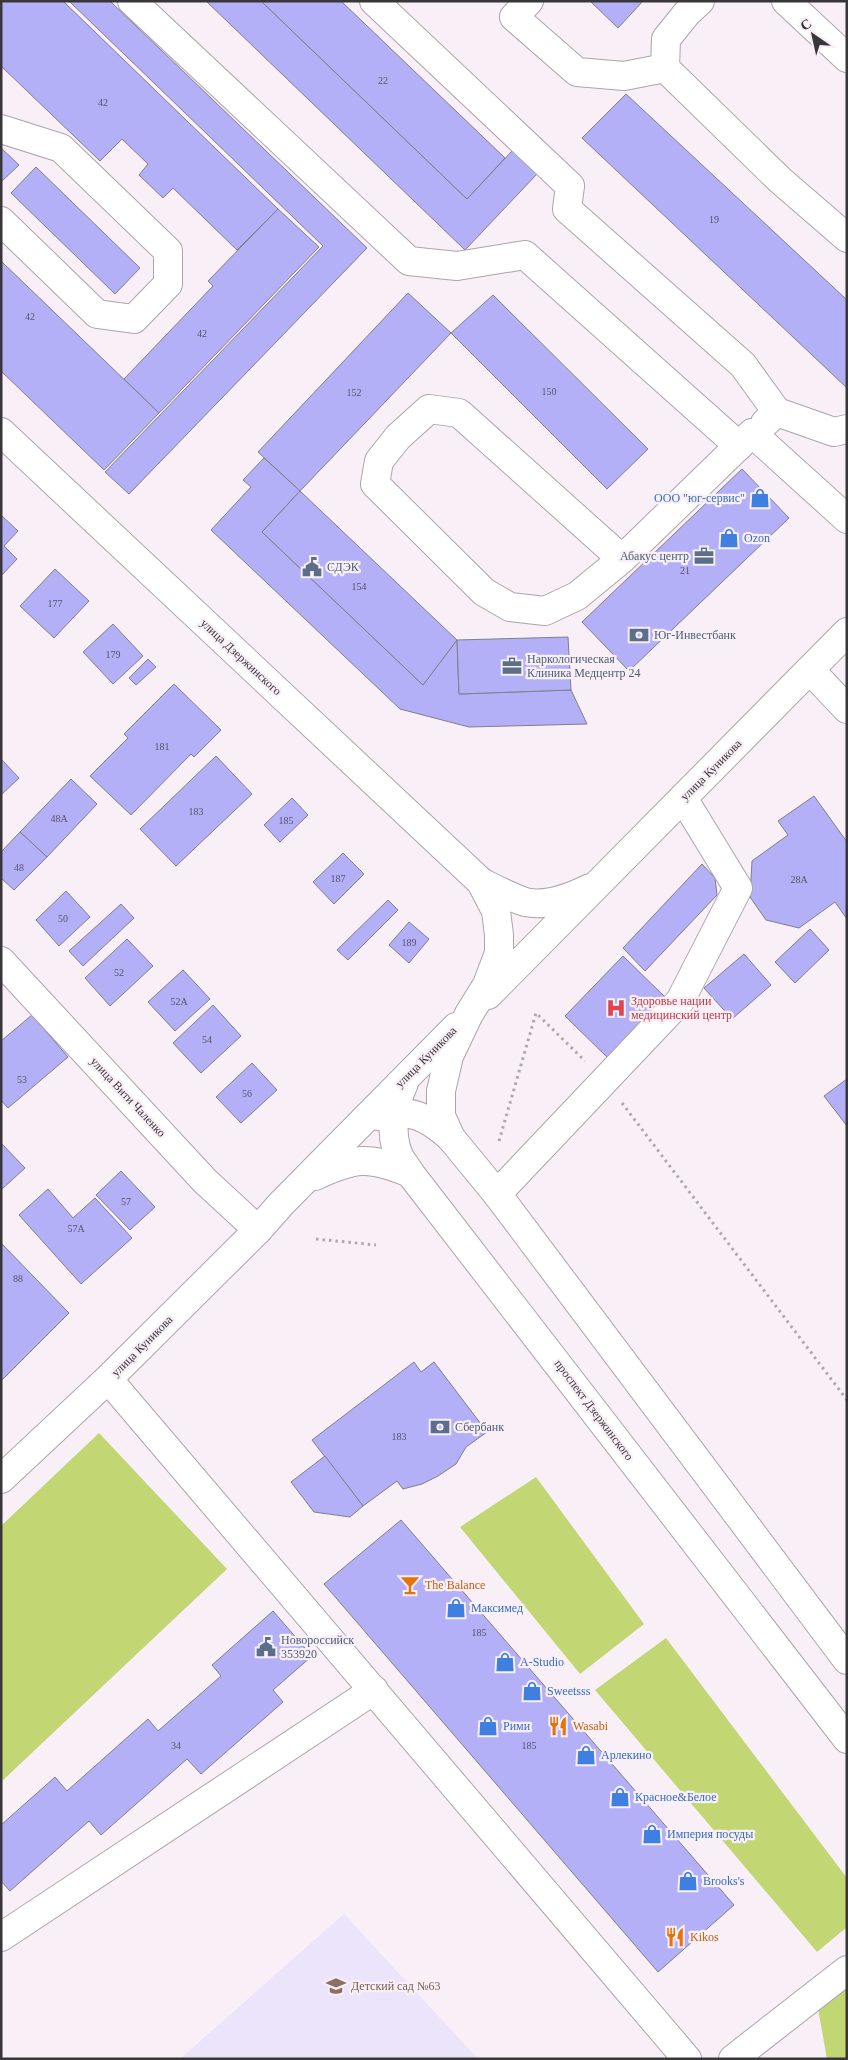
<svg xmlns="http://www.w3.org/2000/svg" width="848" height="2060" viewBox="0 0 848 2060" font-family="'Times New Roman',serif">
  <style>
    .education { fill: #ebe4fa }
    .green { fill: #c3d674 }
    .building { fill: #b3b0f8; stroke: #7f7f89 }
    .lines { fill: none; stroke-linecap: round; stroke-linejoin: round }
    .minor-casing { stroke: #aca4ac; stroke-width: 30 }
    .path { stroke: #aea8ae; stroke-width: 3; stroke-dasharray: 2.5 4; stroke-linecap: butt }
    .minor { stroke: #fff; stroke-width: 28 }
    .labels { text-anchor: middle; stroke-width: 4.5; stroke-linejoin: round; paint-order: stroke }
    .number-label { font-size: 10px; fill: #585469 }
    .shop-label { font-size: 12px; fill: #366cbe; stroke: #f8eff7; text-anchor: start }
    .service-label { font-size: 12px; fill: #4e5e75; stroke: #f8eff7; text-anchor: start }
    .street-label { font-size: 12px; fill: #393639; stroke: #f8eff7 }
    .health-label { font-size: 12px; fill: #be3a42; stroke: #f8eff7; text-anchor: start }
    .food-label { font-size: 12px; fill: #c56008; stroke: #f8eff7; text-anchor: start }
    .education-label { font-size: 12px; fill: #785e54; stroke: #f8eff7; text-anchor: start }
  </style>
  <rect width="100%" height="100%" fill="#f8eff7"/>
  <polygon class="education" points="344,1914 478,2059 180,2059"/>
  <g class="green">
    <polygon points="99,1433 227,1569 1,1782 1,1526"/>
    <polygon points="536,1477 644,1624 580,1674 460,1527"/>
    <polygon points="666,1638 847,1878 847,1927 817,1952 595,1690"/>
    <polygon points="847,1985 847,2059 827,2059 817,2003"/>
  </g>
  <g class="building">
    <polygon points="1,1 63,1 278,209 237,250 173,188 163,198 139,175 148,164 122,139 100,161 1,66"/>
    <polygon points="69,1 110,1 367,248 129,494 105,472 323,246"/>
    <polygon points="206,1 261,1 467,199 513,150 537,174 465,250"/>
    <polygon points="261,1 341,1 505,158 467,199"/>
    <polygon points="590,1 643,1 618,28"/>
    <polygon points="626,94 847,300 847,388 582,138"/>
    <polygon points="1,148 19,165 1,182"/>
    <polygon points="36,167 140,268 115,294 11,193"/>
    <polygon points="278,209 319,247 159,413 124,379 213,286 208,281"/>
    <polygon points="1,261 159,413 104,470 1,371"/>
    <polygon points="408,293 451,333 300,491 258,452"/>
    <polygon points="493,295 648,449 607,489 451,333"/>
    <polygon points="264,458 300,491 262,532 423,685 457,640 459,694 571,690 587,724 469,727 400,709 211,530 251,487 243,480"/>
    <polygon points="742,469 789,518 629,671 582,622"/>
    <polygon points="300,491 457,640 423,685 262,532"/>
    <polygon points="1,515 18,531 4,546 17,559 1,576"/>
    <polygon points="55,569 89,601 54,638 20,606"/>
    <polygon points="113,624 143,656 113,684 83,652"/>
    <polygon points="568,637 571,690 459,694 457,640"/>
    <polygon points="148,659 156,667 136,685 129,678"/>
    <polygon points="174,684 221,730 194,757 191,754 131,815 90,776 128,738 124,734"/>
    <polygon points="216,756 252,794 176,866 140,829"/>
    <polygon points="1,759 19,778 1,795"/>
    <polygon points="71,779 97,804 47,857 20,832"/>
    <polygon points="814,796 847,842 847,919 835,902 799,928 766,920 750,897 752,861 788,835 778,821"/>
    <polygon points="292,798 308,815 280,842 264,825"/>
    <polygon points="20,832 47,857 14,890 1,878 1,852"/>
    <polygon points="343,853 364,874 334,904 313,882"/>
    <polygon points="702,864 715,878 717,895 645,971 623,948"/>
    <polygon points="66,891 90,917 59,946 36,920"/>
    <polygon points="388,900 398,910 348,960 337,950"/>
    <polygon points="121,904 134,918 83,966 69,951"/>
    <polygon points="409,922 429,939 409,963 389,945"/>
    <polygon points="810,929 829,950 795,983 775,962"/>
    <polygon points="127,939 153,966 110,1006 85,978"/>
    <polygon points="744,954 771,985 732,1019 704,988"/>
    <polygon points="623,956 667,999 609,1059 565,1016"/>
    <polygon points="183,970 210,999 175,1031 148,1002"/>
    <polygon points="213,1005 241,1036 201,1073 173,1043"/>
    <polygon points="32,1015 68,1057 8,1108 1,1100 1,1041"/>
    <polygon points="252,1063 277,1090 241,1123 216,1097"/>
    <polygon points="847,1079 847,1126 824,1096"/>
    <polygon points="1,1143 25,1168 1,1190"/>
    <polygon points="121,1171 155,1207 130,1230 96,1195"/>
    <polygon points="48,1189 73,1218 95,1198 132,1238 81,1284 19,1215"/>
    <polygon points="1,1243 69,1313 1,1381"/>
    <polygon points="414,1362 421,1372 434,1362 487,1432 466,1447 456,1464 438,1476 422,1484 403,1489 397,1481 363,1506 312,1440"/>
    <polygon points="325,1456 363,1506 350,1517 314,1512 291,1482"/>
    <polygon points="401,1520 734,1905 658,1972 324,1584"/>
    <polygon points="273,1611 312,1656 273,1690 283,1702 201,1774 187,1759 101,1835 89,1821 10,1891 1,1881 1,1825 55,1777 67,1791 148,1719 158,1731 221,1676 212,1665"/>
  </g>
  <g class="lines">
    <defs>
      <g id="minor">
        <polyline points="132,1 409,261 457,266 525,255 739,446"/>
        <polyline points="374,1 570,186 567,209 743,365 777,412"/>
        <polyline points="529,1 514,17 577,72 624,76 665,68"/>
        <polyline points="700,1 687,13 666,39 665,68 780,180 847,238"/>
        <polyline points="786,1 847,58"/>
        <polyline points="1,129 61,148 168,251 168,284 134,319 97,314 1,221"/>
        <polyline points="765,423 777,412 834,432 847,429"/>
        <polyline points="1,432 481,882 496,911 499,935 499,953 487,985 469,1014 449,1056 441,1091 441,1116 451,1138 497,1194 847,1660"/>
        <polyline points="622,559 459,413 429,409 398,437 379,461 375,484 484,592 510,607 545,611 577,596 622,559 752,433 847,519"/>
        <polyline points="810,670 847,709"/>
        <path d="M481 882C495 889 510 897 525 902 546 907 572 897 590 888"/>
        <polyline points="1,961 205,1181 258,1230"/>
        <polyline points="488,995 847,632"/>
        <path d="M404 1083C394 1105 389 1133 399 1156 402 1162 407 1167 410 1173"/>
        <path d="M378 1116C410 1107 429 1118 451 1138"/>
        <path d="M315 1176C355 1157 369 1156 410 1173L847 1739"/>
        <polyline points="497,1194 680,1001 738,888 683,798"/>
        <polyline points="108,1379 687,2059"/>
        <polyline points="1,1479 108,1379 258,1230 281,1204 456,1027"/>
        <polyline points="1,1937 374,1690"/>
        <polyline points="733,2059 847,1970"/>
      </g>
    </defs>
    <use href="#minor" class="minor-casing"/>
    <g class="path">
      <polyline points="622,1103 847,1400"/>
      <polyline points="499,1141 536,1013 585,1061"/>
      <polyline points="316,1239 376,1245"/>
    </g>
    <use href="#minor" class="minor"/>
  </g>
  <defs>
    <symbol id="shop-bare" viewBox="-9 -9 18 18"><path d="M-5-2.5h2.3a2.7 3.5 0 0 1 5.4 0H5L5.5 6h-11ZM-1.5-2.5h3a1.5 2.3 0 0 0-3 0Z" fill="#3f7fe0" stroke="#f8eff7" stroke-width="2.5" paint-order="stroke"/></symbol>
    <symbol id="office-bare" viewBox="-9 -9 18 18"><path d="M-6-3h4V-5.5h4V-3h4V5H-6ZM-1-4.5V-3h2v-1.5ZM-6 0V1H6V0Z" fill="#5c6f8a" stroke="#f8eff7" stroke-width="2.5" paint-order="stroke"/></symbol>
    <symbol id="civic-bare" viewBox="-9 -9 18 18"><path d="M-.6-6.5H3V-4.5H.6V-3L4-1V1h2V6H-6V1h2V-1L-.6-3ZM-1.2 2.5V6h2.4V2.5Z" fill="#5c6f8a" stroke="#f8eff7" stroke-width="2.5" paint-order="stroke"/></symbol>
    <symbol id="bank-bare" viewBox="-9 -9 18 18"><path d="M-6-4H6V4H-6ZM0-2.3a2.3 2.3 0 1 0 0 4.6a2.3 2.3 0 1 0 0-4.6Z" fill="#5c6f8a" stroke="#f8eff7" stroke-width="2.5" paint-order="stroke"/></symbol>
    <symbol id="hospital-bare" viewBox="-9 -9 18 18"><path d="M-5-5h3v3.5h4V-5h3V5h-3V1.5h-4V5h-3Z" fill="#e0444e" stroke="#f8eff7" stroke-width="2.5" paint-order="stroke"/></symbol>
    <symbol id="bar-bare" viewBox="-9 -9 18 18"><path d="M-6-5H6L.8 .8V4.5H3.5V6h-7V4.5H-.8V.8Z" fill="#e8710a" stroke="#f8eff7" stroke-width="2.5" paint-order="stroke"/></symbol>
    <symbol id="restaurant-bare" viewBox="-9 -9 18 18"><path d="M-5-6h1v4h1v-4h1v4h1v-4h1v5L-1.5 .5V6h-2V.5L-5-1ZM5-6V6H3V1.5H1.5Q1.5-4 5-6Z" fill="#e8710a" stroke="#f8eff7" stroke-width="2.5" paint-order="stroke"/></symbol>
    <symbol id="school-bare" viewBox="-9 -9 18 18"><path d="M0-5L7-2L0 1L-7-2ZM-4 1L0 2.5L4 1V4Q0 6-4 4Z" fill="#8d6e63" stroke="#f8eff7" stroke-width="2.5" paint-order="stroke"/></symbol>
  </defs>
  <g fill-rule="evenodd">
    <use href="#shop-bare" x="746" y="484" width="28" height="28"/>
    <use href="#shop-bare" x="715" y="524" width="28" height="28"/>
    <use href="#office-bare" x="690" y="542" width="28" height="28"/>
    <use href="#civic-bare" x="298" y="553" width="28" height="28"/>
    <use href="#bank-bare" x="625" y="621" width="28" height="28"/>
    <use href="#office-bare" x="498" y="652" width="28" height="28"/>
    <use href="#hospital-bare" x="602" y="994" width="28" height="28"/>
    <use href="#bank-bare" x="426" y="1413" width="28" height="28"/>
    <use href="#bar-bare" x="396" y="1571" width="28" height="28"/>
    <use href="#shop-bare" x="442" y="1594" width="28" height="28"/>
    <use href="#civic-bare" x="252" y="1633" width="28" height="28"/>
    <use href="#shop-bare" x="491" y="1648" width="28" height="28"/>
    <use href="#shop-bare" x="518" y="1677" width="28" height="28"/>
    <use href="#shop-bare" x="474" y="1712" width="28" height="28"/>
    <use href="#restaurant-bare" x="544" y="1712" width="28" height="28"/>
    <use href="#shop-bare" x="572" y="1741" width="28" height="28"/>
    <use href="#shop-bare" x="606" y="1783" width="28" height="28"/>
    <use href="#shop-bare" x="638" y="1820" width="28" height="28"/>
    <use href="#shop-bare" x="674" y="1867" width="28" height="28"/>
    <use href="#restaurant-bare" x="661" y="1923" width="28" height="28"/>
    <use href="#school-bare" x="322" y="1972" width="28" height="28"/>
  </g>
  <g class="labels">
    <g class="number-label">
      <text x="383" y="84">22</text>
      <text x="103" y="106">42</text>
      <text x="714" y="223">19</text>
      <text x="30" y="320">42</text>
      <text x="202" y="337">42</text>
      <text x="549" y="395">150</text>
      <text x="354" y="396">152</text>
      <text x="685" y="574">21</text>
      <text x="359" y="590">154</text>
      <text x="55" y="607">177</text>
      <text x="113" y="658">179</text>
      <text x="162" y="750">181</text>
      <text x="196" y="815">183</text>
      <text x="59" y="822">48А</text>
      <text x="286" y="824">185</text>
      <text x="19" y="871">48</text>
      <text x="338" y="882">187</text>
      <text x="799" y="883">28А</text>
      <text x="63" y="922">50</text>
      <text x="409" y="946">189</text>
      <text x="119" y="976">52</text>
      <text x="179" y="1005">52А</text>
      <text x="207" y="1043">54</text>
      <text x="22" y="1083">53</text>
      <text x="247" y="1097">56</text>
      <text x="126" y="1205">57</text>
      <text x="76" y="1232">57А</text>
      <text x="18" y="1282">88</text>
      <text x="399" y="1440">183</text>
      <text x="479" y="1636">185</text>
      <text x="176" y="1749">34</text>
      <text x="529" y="1749">185</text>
    </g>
    <g class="shop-label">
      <text x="745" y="502" text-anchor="end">ООО "юг-сервис"</text>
      <text x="744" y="542">Ozon</text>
      <text x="471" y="1612">Максимед</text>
      <text x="520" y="1666">A-Studio</text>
      <text x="547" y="1695">Sweetsss</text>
      <text x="503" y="1730">Рими</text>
      <text x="601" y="1759">Арлекино</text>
      <text x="635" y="1801">Красное&amp;Белое</text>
      <text x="667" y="1838">Империя посуды</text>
      <text x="703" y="1885">Brooks's</text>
    </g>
    <g class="service-label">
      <text x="689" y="560" text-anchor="end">Абакус центр</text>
      <text x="327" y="571">СДЭК</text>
      <text x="654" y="639">Юг-Инвестбанк</text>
      <text x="527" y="663">Наркологическая<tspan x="527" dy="14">Клиника Медцентр 24</tspan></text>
      <text x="455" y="1431">Сбербанк</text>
      <text x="281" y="1644">Новороссийск<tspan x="281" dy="14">353920</tspan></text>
    </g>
    <g class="street-label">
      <text transform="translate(241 657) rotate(43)" y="4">улица Дзержинского</text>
      <text transform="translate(711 770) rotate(-45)" y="4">улица Куникова</text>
      <text transform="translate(426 1057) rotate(-45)" y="4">улица Куникова</text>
      <text transform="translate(128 1097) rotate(47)" y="4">улица Вити Чаленко</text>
      <text transform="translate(142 1346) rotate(-45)" y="4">улица Куникова</text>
      <text transform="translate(594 1410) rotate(53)" y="4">проспект Дзержинского</text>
    </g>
    <g class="health-label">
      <text x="631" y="1005">Здоровье нации<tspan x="631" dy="14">медицинский центр</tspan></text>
    </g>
    <g class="food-label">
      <text x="425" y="1589">The Balance</text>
      <text x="573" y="1730">Wasabi</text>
      <text x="690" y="1941">Kikos</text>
    </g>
    <g class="education-label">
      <text x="351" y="1990">Детский сад №63</text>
    </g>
  </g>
  <rect width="848" height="2060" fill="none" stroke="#393639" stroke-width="5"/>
  <g transform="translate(813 35) rotate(326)" stroke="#f8eff7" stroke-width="4" paint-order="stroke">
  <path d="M0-4L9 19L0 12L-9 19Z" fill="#393639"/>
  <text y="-8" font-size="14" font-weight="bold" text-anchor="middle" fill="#393639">С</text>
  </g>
</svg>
